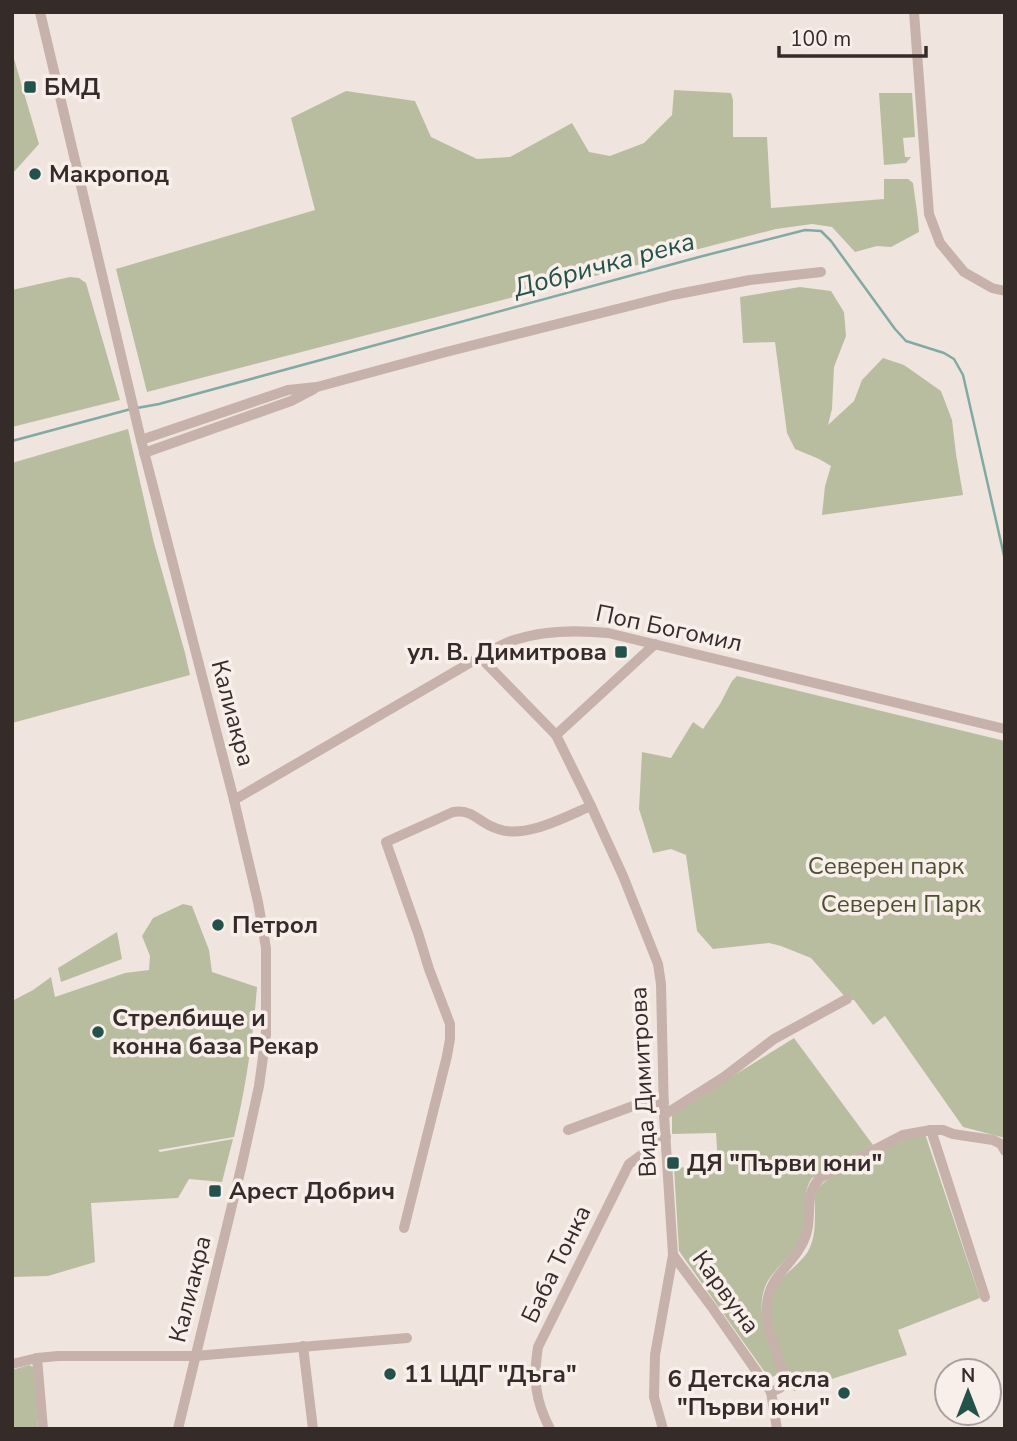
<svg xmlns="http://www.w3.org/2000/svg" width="1017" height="1441" viewBox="0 0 1017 1441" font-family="'Nunito Sans',sans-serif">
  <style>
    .green { fill: #b9bd9f }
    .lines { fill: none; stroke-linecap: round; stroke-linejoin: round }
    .stream { stroke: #80aaa3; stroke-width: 2.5 }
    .minor { stroke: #c6b2ab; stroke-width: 10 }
    .poi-dot { fill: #23524b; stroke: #f8eeea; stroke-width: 2.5 }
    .labels { text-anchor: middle; stroke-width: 7; stroke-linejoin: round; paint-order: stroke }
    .poi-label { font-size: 24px; font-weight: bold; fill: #352b29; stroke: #f8eeea; text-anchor: start }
    .street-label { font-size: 24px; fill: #352b29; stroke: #f8eeea }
    .park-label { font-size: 24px; fill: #4b5130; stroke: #f8eeea }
    .water-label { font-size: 26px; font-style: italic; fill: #23524b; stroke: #f8eeea }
  </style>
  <rect width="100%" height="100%" fill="#f0e4de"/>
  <g class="green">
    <polygon points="12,52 39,144 12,174"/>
    <path d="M674 90 731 93 733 100V137H767L771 208 884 199V179H908L913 183C915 199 918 215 919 232L891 247 877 246 855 252 832 227 812 224 776 229 147 392 116 269 315 210 291 118 346 91 415 101 431 137 477 159 510 157 572 123 589 152 610 156 644 143 672 115Z"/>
    <polygon points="879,93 912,93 915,137 903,138 905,157 911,157 906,163 884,165"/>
    <polygon points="70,277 79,278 86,283 120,400 12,427 12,290"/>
    <polygon points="800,287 831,291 844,312 846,336 834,367 832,409 828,425 854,401 862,380 883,358 904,365 941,391 952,420 956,454 963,495 822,515 825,486 831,466 819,459 795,449 787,433 775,342 743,343 740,297"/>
    <polygon points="128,429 154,543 185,653 190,675 12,723 12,463"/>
    <polygon points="737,676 1005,741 1005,1138 963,1127 885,1016 873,1025 854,1000 847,999 811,958 781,946 769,943 713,949 697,931 686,855 671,849 653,853 639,809 642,752 671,758 693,722 703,729 720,704 732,681"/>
    <path d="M183 904 192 906 209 950 212 972 257 987C253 1038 246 1087 234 1137L158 1150 160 1152 233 1139 222 1182 189 1179 178 1198 91 1203 95 1262 48 1276 12 1277V1001L33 990 51 977 55 997 125 973 149 970 150 956 142 936 153 918Z"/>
    <polygon points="117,932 122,959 61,982 58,968"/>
    <path d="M794 1038 873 1145 812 1178C801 1193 808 1214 803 1231 797 1250 784 1260 772 1275 749 1304 770 1343 780 1374L769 1378 679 1251 674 1168 718 1165 716 1133 672 1134V1114Z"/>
    <path d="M925 1134 980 1298 898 1330 907 1355 794 1391C787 1368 765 1321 770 1298 774 1281 797 1267 807 1253 815 1240 815 1225 815 1211 815 1204 814 1196 817 1190 823 1177 893 1144 909 1138 914 1136 919 1135 925 1134Z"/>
    <polygon points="29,1365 33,1367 34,1369 38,1429 12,1429 12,1370"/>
  </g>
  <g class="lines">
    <g class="stream">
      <polyline points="137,408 159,404 699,257 805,230 821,231 831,241 895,329 906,341 944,353 954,359 963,375 1005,560"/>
      <polyline points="12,441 131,409"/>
    </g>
    <g class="minor">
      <polyline points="40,12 141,440 234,800 258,902 266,948 266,1035 259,1086 242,1164 178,1429"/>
      <polyline points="914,12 929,214 940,243 964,272 992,288 1005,291"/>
      <polyline points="141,440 288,390 317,387 446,352 673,295 750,280 821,272"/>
      <polyline points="144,453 291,401 314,389"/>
      <polyline points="480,657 556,735 591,806 623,876 658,964 661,984 664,1115 673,1255 655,1355 654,1397 663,1429"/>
      <polyline points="556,735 655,644"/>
      <path d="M234 800 480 657C491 651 502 644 514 640 545 630 576 630 608 633L1005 729"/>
      <polyline points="664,1115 724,1077 774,1039 847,999"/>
      <polyline points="568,1130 644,1102 664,1102"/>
      <polyline points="931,1130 943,1130 953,1134 993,1140 1001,1144 1005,1151"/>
      <path d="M404 1228 447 1056 450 1039V1024L429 969 418 933 386 842 453 812C475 809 479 824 498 829 525 839 565 817 591 806"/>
      <polyline points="673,1255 711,1306 771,1392 777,1429"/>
      <polyline points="303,1346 313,1429"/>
      <polyline points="37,1358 43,1429"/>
      <polyline points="12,1364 37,1358 58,1356 195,1356 407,1338"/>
      <path d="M771 1392 780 1388 784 1382 783 1373C773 1340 754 1306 779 1275 789 1262 801 1251 806 1235 813 1213 803 1196 820 1178L903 1135 931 1130 985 1297"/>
      <path d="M550 1429C535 1400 533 1379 538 1347L629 1164 666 1137"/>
    </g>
  </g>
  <g class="poi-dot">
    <rect x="23" y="80" width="14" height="14" rx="3.5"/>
    <circle cx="35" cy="174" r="7"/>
    <rect x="614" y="645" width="14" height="14" rx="3.5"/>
    <circle cx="218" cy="925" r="7"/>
    <circle cx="98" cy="1032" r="7"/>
    <rect x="666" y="1156" width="14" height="14" rx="3.5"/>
    <rect x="208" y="1184" width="14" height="14" rx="3.5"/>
    <circle cx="390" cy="1374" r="7"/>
    <circle cx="844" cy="1393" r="7"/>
  </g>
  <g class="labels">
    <g class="poi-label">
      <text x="44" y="95">БМД</text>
      <text x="49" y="182">Макропод</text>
      <text x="607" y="660" text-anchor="end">ул. В. Димитрова</text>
      <text x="232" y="933">Петрол</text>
      <text x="112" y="1026">Стрелбище и<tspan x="112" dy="28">конна база Рекар</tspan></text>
      <text x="687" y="1171">ДЯ "Първи юни"</text>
      <text x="229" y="1199">Арест Добрич</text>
      <text x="404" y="1382">11 ЦДГ "Дъга"</text>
      <text x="830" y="1387" text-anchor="end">6 Детска ясла<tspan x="830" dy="28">"Първи юни"</tspan></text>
    </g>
    <g class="street-label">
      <text transform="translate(669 628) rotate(12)" y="8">Поп Богомил</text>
      <text transform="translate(233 713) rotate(75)" y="8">Калиакра</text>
      <text transform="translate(643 1082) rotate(-93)" y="8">Вида Димитрова</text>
      <text transform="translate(556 1264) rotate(-64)" y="8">Баба Тонка</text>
      <text transform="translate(190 1289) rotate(-76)" y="8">Калиакра</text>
      <text transform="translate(726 1292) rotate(54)" y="8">Карвуна</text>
    </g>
    <g class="park-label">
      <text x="886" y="874">Северен парк</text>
      <text x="901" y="912">Северен Парк</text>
    </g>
    <g class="water-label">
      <text transform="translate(604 264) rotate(-15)" y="9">Добричка река</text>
    </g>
  </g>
  <rect width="1017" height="1441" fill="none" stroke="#352b29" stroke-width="28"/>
  <g transform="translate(968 1392)"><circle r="33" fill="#f8eeea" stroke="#aaa09d" stroke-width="2"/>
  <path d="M0-5L12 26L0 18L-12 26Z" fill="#23524b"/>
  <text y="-10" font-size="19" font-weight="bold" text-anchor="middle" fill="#352b29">N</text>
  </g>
  <path d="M779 46v10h147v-10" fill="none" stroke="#352b29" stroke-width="3.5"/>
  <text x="790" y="46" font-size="21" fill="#352b29" stroke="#f8eeea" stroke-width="5" paint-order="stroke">100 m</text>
</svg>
